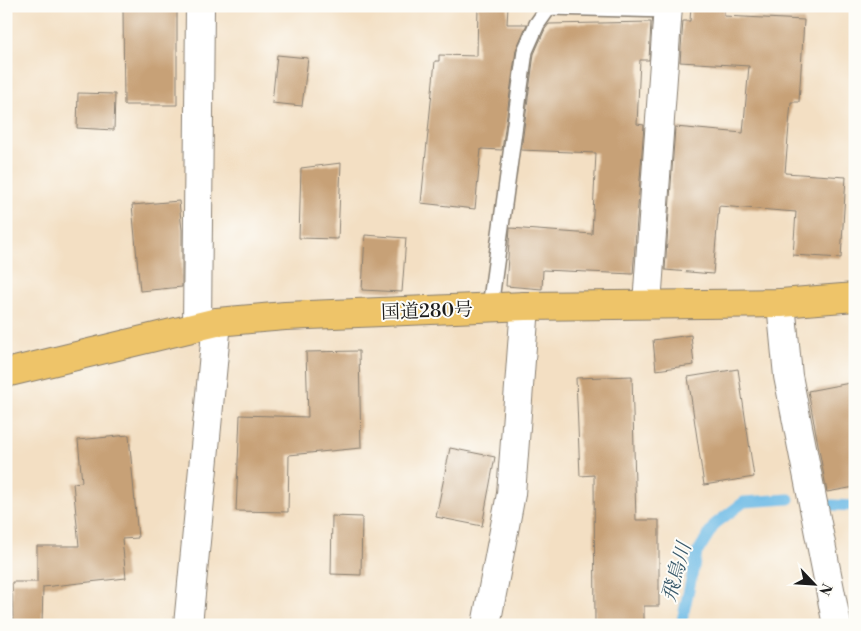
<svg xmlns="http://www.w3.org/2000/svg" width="861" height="631" viewBox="0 0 861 631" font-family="'Libre Bodoni','Noto Serif JP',serif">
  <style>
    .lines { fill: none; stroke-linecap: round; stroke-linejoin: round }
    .stream { stroke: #6ab9e5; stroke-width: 11 }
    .building { fill: #c7a177 }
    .lane-casing { stroke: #887e70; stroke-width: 18 }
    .street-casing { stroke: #887e70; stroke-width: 30 }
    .highway-casing { stroke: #887e70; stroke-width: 30 }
    .lane { stroke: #fff; stroke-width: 15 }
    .street { stroke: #fff; stroke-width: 28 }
    .highway { stroke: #eec469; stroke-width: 28 }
    .labels { text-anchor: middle; stroke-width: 4; stroke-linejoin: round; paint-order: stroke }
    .street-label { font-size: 19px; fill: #1c1c1c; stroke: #fdfcf7 }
    .water-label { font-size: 20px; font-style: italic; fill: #3b5b6c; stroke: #fdfcf7 }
  </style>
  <rect width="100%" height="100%" fill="#fdfcf7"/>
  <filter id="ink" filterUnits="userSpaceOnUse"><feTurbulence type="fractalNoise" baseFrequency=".02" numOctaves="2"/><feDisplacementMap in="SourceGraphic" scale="10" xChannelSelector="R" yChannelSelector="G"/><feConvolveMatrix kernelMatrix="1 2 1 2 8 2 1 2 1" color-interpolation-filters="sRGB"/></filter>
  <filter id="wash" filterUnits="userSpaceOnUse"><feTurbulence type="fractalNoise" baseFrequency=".0096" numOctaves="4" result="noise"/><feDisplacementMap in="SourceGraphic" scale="20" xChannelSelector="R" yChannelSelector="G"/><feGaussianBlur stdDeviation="1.12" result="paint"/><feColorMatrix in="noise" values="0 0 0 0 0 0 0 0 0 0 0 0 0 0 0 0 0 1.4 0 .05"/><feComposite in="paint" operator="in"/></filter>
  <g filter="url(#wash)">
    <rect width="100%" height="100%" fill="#f3dfc3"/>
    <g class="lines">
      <g class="stream">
        <polyline points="832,505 855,506"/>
        <polyline points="681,625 697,553 715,524 744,502 789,499"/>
      </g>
    </g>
    <g id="blocks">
      <g class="building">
        <polygon points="478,6 508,6 507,24 527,24 516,50 502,150 481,149 475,209 421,203 435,61 439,61 439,55 477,56"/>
        <polygon points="691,6 724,6 724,16 804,20 799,102 791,102 785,173 846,177 841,258 793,255 796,212 719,206 713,274 665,270 675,127 743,133 749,66 680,62 683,21 690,21"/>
        <polygon points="123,8 177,8 177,105 124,105"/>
        <polygon points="651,22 649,60 640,60 637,124 644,125 633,274 543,270 542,289 506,286 510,228 592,234 596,153 521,150 534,54 545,29 549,24"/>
        <polygon points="277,55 308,58 302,106 272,103"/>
        <polygon points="78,93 115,94 114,130 77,128"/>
        <polygon points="341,163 338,239 299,238 301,168"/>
        <polygon points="179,201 182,230 182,287 140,291 132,205"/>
        <polygon points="365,235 406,238 402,292 362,290"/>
        <polygon points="691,335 694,365 656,370 653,340"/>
        <polygon points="359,351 361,448 289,455 288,512 236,511 240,415 308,417 306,352"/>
        <polygon points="738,369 754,477 704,485 688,377"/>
        <polygon points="632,376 636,520 659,520 659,606 644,606 644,625 595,625 594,475 580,476 576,378"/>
        <polygon points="855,382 855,487 827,492 808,391"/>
        <polygon points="129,435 138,538 122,539 126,578 43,587 42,625 13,625 12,582 37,582 37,546 79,546 73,483 82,482 78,440"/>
        <polygon points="450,448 495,457 482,526 436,517"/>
        <polygon points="332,516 362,517 361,575 331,574"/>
      </g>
    </g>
  </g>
  <g filter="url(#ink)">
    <use href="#blocks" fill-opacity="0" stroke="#887e70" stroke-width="1"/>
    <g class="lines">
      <defs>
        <polyline id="lane" points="490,307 525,51 537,24 549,7 668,10"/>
        <g id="street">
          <polyline points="781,303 788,376 837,625"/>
          <polyline points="647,304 668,6"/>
          <polyline points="197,326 200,6"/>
          <polyline points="188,625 217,322"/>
          <polyline points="486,625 511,494 525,306"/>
        </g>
        <polyline id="highway" points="6,373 217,322 285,316 525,306 781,303 855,297"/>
      </defs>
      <use href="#lane" class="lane-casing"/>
      <use href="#street" class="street-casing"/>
      <use href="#highway" class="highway-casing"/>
      <use href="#lane" class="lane"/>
      <use href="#street" class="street"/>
      <use href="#highway" class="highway"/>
    </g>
  </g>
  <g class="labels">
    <g class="street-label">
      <text transform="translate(427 310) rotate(-2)" y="7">国道280号</text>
    </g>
    <g class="water-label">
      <text transform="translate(676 572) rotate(-74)" y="7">飛鳥川</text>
    </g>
  </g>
  <rect width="861" height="631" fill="none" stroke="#fdfcf7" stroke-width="25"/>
  <g transform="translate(814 584) rotate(115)" stroke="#fdfcf7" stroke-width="4" paint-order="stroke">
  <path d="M0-4L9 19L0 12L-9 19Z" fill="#1c1c1c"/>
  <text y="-8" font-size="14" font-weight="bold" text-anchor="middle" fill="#1c1c1c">N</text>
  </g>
</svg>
